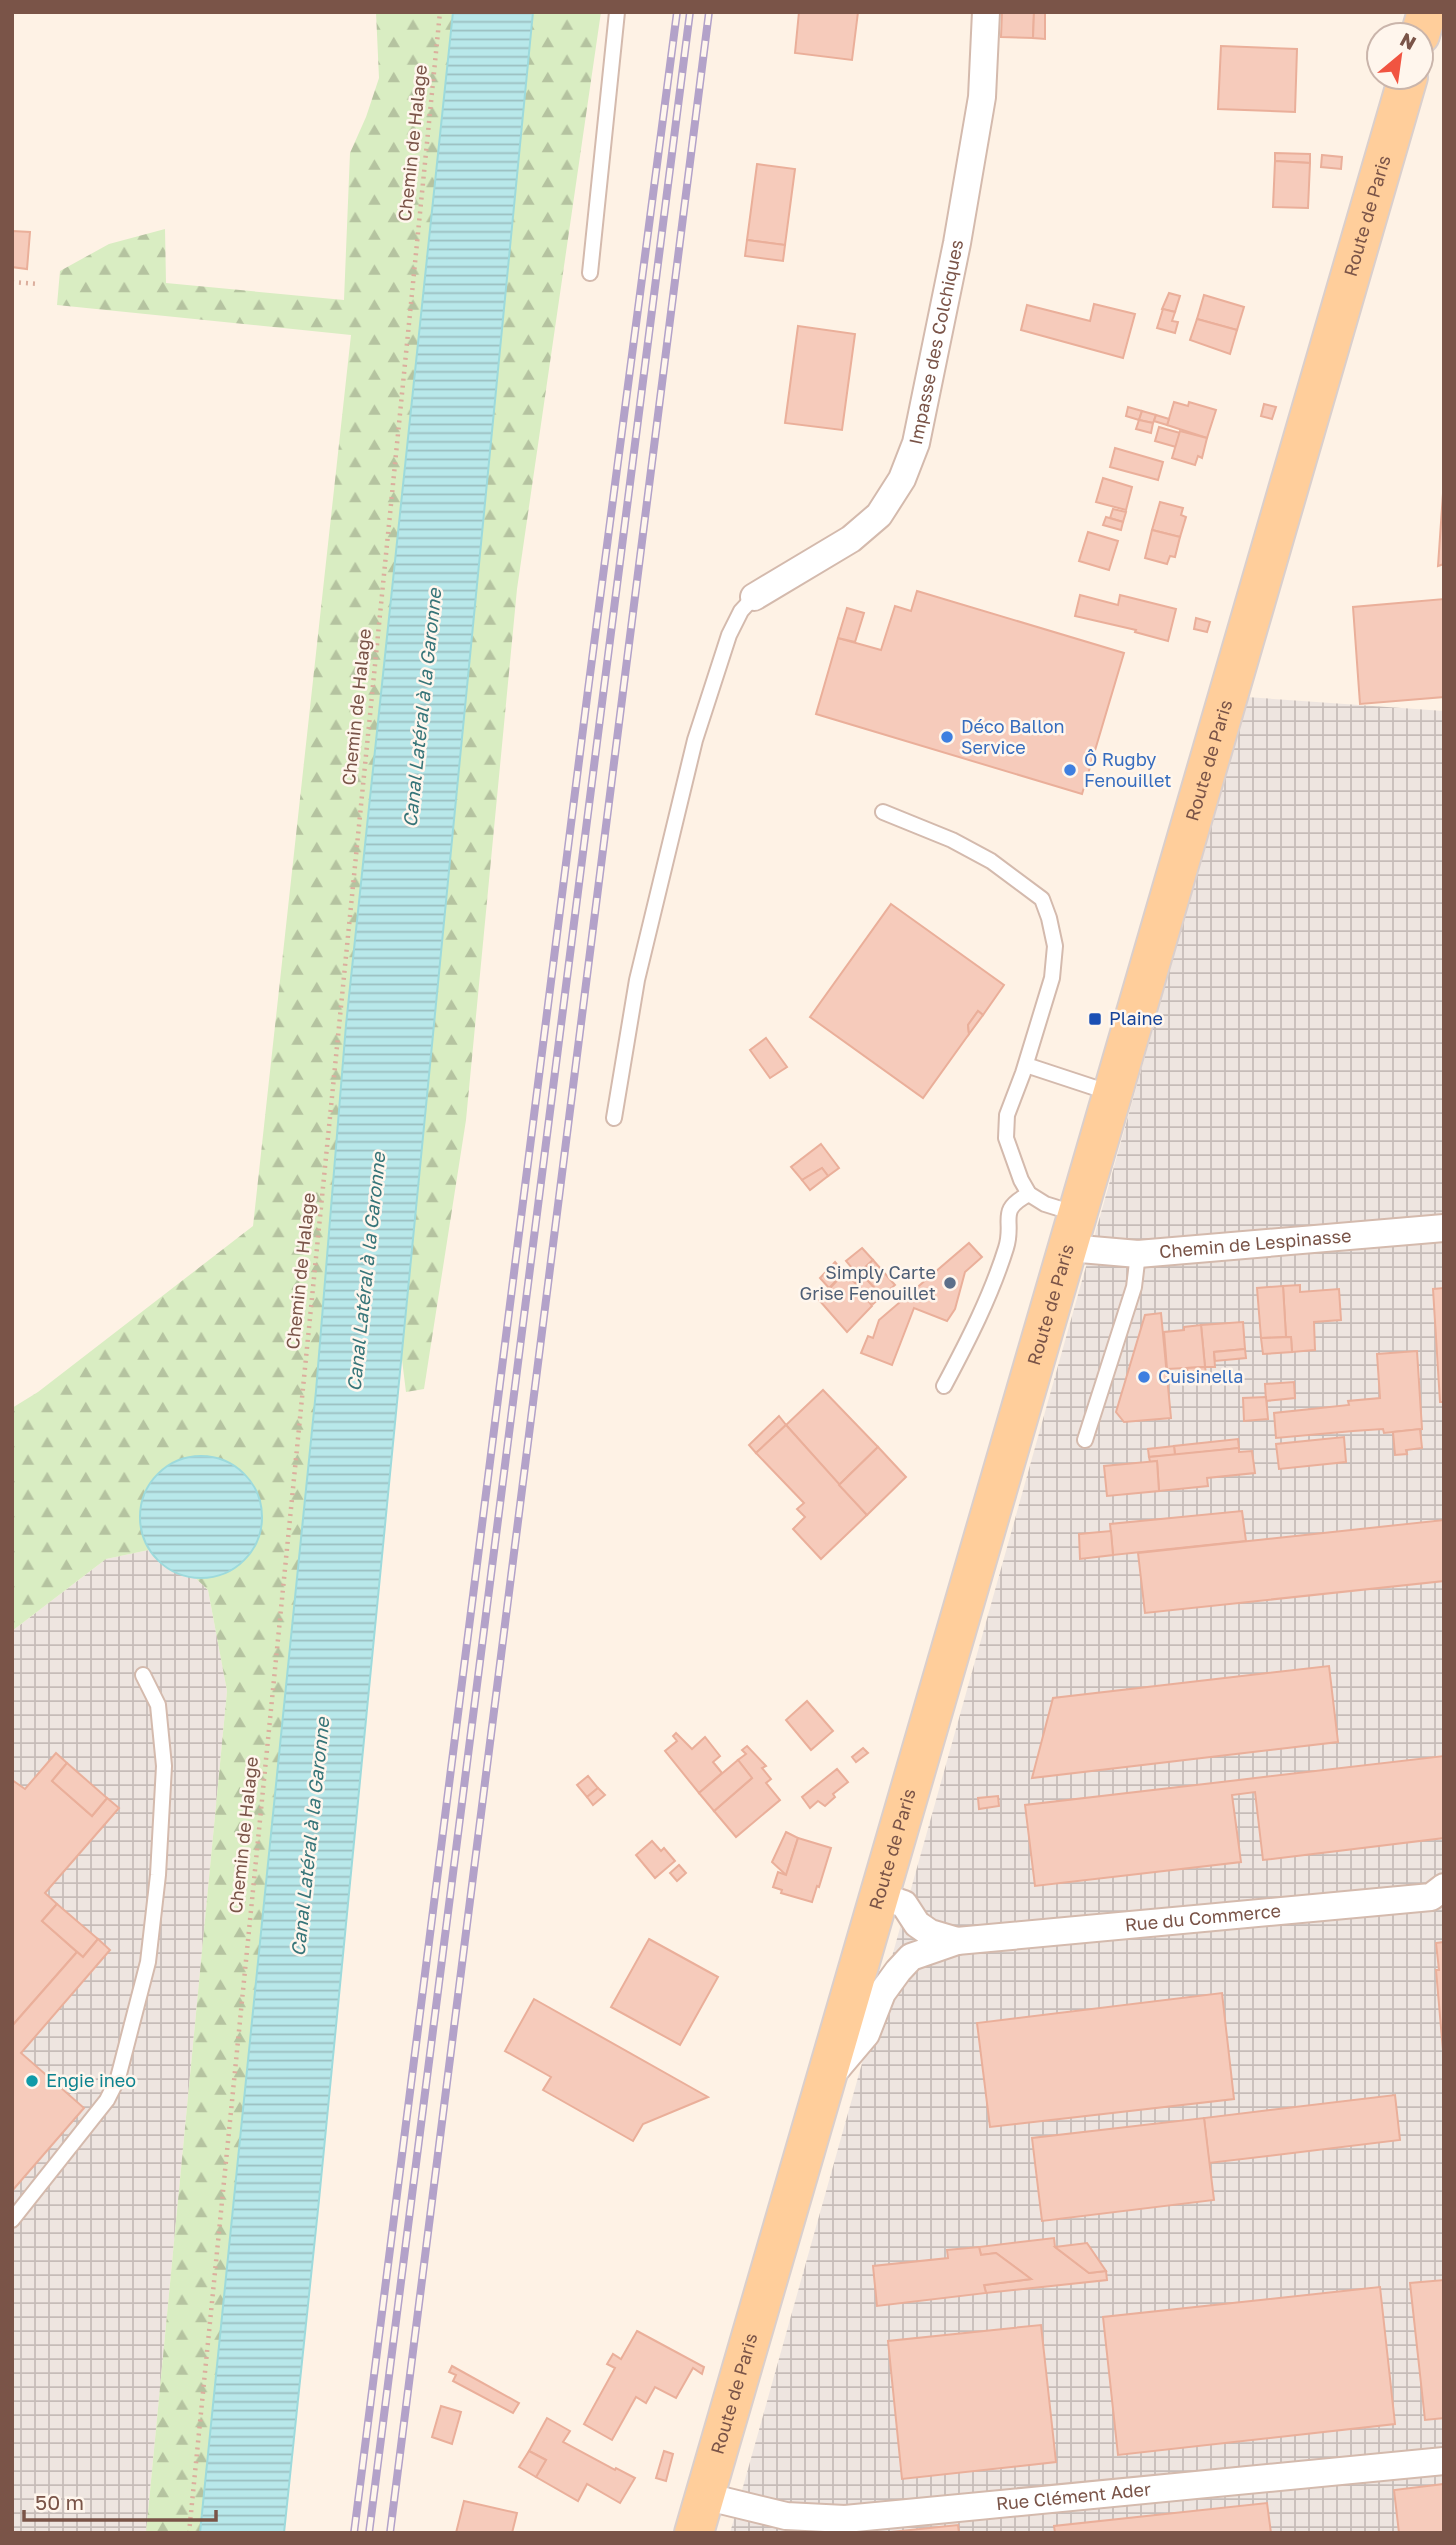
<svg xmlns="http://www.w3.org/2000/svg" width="1456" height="2545" viewBox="0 0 1456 2545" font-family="'Golos Text',sans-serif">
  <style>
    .industrial { fill: url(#industrial-grid) }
    .forest { fill: url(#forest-firs) }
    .water { fill: url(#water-rules); stroke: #9ddadc; stroke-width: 2 }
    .building { fill: #f6cbbb; stroke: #eaaf9a; stroke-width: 2 }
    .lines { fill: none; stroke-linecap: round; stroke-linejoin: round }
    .lane-casing { stroke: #d4baad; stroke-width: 18 }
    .street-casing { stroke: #d4baad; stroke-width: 30 }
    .primary-casing { stroke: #dacfcc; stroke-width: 42 }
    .path { stroke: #dbae9d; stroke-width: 4.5; stroke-dasharray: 2 5; stroke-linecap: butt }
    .lane { stroke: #fff; stroke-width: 14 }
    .street { stroke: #fff; stroke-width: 26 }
    .primary { stroke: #ffce9b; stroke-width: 38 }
    .rail-casing { stroke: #b3a2c9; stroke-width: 8 }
    .rail { stroke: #fff6ed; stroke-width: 5; stroke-dasharray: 16; stroke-linecap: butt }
    .shop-dot { fill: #3f7fe0; stroke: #fff6ed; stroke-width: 2.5 }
    .transit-dot { fill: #1a4fb4; stroke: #fff6ed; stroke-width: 2.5 }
    .service-dot { fill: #5c6f8a; stroke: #fff6ed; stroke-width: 2.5 }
    .culture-dot { fill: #0f9aa8; stroke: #fff6ed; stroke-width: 2.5 }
    .labels { text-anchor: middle; stroke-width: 5; stroke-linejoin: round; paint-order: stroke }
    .street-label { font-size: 18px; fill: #7a5448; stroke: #fff6ed }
    .shop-label { font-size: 18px; fill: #366cbe; stroke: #fff6ed; text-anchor: start }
    .transit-label { font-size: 18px; fill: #164399; stroke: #fff6ed; text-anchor: start }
    .service-label { font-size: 18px; fill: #4e5e75; stroke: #fff6ed; text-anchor: end }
    .culture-label { font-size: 18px; fill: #0d838f; stroke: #fff6ed; text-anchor: start }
    .water-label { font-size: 19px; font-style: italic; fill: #377579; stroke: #fff6ed }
  </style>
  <defs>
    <pattern id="industrial-grid" width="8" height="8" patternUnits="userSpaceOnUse" patternTransform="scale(1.75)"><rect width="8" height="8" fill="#eee5e0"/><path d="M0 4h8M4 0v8" fill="none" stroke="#c6bcb8"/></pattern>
    <pattern id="forest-firs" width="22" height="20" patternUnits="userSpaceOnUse" patternTransform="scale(1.75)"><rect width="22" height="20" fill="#d9edc2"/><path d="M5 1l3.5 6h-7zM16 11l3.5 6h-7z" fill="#b5c3a0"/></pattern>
    <pattern id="water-rules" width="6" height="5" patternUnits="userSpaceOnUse" patternTransform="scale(1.75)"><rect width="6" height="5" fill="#b8e8ea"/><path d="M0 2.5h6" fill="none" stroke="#9bbfc0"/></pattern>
  </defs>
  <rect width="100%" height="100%" fill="#fef2e5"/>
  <g class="industrial">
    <polygon points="1246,697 1444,711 1444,2533 730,2533"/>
    <polygon points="163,1547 208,1590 227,1691 146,2533 12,2533 12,1631 106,1559"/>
  </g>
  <g class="forest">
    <polygon points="376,12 453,12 346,1025 316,1391 200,2533 146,2533 227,1691 208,1590 163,1547 106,1559 12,1631 12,1408 38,1392 253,1226 351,335 57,305 60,271 109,244 165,229 166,283 344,300 350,153 366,117 379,78"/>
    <polygon points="533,12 601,12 517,589 466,1120 424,1389 406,1392 401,1352"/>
  </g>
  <g class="water">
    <polygon points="453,12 533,12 319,2200 284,2533 200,2533 316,1391 346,1025"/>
    <circle cx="201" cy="1517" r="61"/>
  </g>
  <g class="building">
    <polygon points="799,12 858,12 852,60 795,53"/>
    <polygon points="1002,12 1034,12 1033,38 1001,37"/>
    <polygon points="1034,12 1045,12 1045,39 1033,38"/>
    <polygon points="1221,46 1297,49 1295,112 1218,109"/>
    <polygon points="1275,153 1310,154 1310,163 1275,161"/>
    <polygon points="1322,155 1342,157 1341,169 1321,167"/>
    <polygon points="1275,161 1310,163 1308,208 1273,207"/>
    <polygon points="757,164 795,169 785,245 747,240"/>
    <polygon points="12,231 30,232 27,269 12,267"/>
    <polygon points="747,240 785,245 783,261 745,256"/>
    <polygon points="1169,293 1180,296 1175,312 1162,309"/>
    <polygon points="1204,295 1244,307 1237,330 1197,319"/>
    <polygon points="1094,304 1135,314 1123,358 1021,330 1027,305 1090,321"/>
    <polygon points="1163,309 1175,312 1172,321 1178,322 1175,333 1157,328"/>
    <polygon points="1197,319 1237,330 1230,354 1190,340"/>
    <polygon points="798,326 855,334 842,430 785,423"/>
    <polygon points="1174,402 1188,406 1189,402 1216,410 1207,438 1167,425"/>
    <polygon points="1264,404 1276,407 1272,419 1261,416"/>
    <polygon points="1128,407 1142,411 1139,420 1126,416"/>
    <polygon points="1142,411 1156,415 1153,423 1139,420"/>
    <polygon points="1156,415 1169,419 1167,425 1154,421"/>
    <polygon points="1139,420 1153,423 1151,433 1136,429"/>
    <polygon points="1159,427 1180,433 1176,447 1155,441"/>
    <polygon points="1180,431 1207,438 1202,458 1198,456 1195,465 1172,458"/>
    <polygon points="1115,448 1163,462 1158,480 1110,467"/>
    <polygon points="1103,478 1132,487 1126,510 1096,502"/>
    <polygon points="1444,479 1444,564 1438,566"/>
    <polygon points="1160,502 1183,508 1181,515 1186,517 1180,537 1152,530"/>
    <polygon points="1113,509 1126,512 1123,522 1110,518"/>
    <polygon points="1106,517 1123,522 1121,530 1103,525"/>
    <polygon points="1152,530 1180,537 1175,557 1170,556 1167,564 1145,558"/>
    <polygon points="1088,532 1118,541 1109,570 1079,561"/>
    <polygon points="917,591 1124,653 1082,794 816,714 838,638 881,650 895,606 911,611"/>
    <polygon points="1080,595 1118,605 1120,595 1176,609 1168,641 1135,632 1136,630 1075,616"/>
    <polygon points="1444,599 1444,697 1360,704 1353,607"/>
    <polygon points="847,608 864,613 855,642 838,638"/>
    <polygon points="1196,618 1210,622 1207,632 1194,629"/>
    <polygon points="891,904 1004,985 983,1015 978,1011 968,1025 969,1034 923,1098 810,1017"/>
    <polygon points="978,1011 983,1015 969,1034 968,1025"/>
    <polygon points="766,1038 787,1067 770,1078 750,1050"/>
    <polygon points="821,1144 839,1168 828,1176 822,1168 802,1180 791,1167"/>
    <polygon points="822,1168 828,1176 810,1190 802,1180"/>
    <polygon points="969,1243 982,1257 965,1272 955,1309 947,1321 914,1308 892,1365 861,1353 868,1336 873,1338 879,1320"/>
    <polygon points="862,1248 873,1260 860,1272 882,1296 873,1304 852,1279 857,1274 846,1261"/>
    <polygon points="873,1260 895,1285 882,1296 860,1272"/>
    <polygon points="835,1262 844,1273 829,1288 820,1278"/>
    <polygon points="844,1273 850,1281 852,1279 872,1306 847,1332 819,1300"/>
    <polygon points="1300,1285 1300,1292 1339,1289 1341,1320 1314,1322 1315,1350 1292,1352 1291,1337 1286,1337 1283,1286"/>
    <polygon points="1283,1286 1286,1337 1261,1338 1257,1288"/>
    <polygon points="1444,1288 1444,1402 1440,1402 1433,1289"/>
    <polygon points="1161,1313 1171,1418 1124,1422 1116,1412 1145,1315"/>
    <polygon points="1243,1322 1245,1349 1214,1352 1215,1367 1205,1367 1201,1325"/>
    <polygon points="1201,1325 1205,1367 1167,1369 1164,1332 1184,1330 1184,1327"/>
    <polygon points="1291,1337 1292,1352 1263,1354 1261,1338"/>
    <polygon points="1245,1349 1246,1358 1215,1361 1214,1352"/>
    <polygon points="1417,1351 1422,1429 1384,1433 1383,1429 1353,1431 1276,1438 1274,1413 1349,1405 1348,1401 1380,1398 1377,1354"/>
    <polygon points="1205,1367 1206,1373 1188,1374 1187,1368"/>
    <polygon points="1294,1382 1295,1398 1266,1401 1265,1384"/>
    <polygon points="823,1390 878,1447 839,1485 786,1425"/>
    <polygon points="1266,1397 1268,1419 1244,1421 1243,1398"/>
    <polygon points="779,1416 786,1425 756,1453 749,1445"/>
    <polygon points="786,1425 867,1515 821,1559 793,1529 805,1517 797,1509 804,1503 756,1453"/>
    <polygon points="1420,1429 1422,1448 1406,1450 1407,1454 1395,1455 1393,1432"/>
    <polygon points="1344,1437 1346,1462 1279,1469 1276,1444"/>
    <polygon points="1238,1439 1239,1448 1175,1455 1174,1446"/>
    <polygon points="1174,1446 1175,1455 1149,1457 1148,1449"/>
    <polygon points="878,1447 906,1477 867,1515 839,1485"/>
    <polygon points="1239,1448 1239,1452 1252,1451 1255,1473 1207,1478 1208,1486 1159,1491 1157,1461 1150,1462 1149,1457"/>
    <polygon points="1157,1461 1159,1491 1107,1496 1104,1466"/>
    <polygon points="1242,1511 1246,1541 1113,1555 1110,1524"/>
    <polygon points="1444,1520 1444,1581 1145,1613 1138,1553"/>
    <polygon points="1111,1531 1113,1555 1080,1559 1079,1534"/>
    <polygon points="1329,1666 1338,1742 1032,1778 1053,1698"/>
    <polygon points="807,1701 833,1731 811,1750 786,1720"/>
    <polygon points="676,1733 692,1749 705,1737 720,1756 713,1762 722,1773 699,1793 665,1751 677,1741 673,1736"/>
    <polygon points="747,1746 766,1766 762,1768 771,1779 766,1783 780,1800 736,1837 714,1811 752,1778 738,1760 746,1754 742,1750"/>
    <polygon points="863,1748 868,1753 856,1762 852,1757"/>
    <polygon points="56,1753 67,1763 52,1781 92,1816 107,1798 119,1808 45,1893 57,1904 42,1921 77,1952 12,2026 12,1780 25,1789"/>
    <polygon points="1444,1756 1444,1838 1263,1860 1255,1792 1232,1795 1241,1862 1035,1886 1025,1805"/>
    <polygon points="738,1760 752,1778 714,1811 699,1793"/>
    <polygon points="67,1763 107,1798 92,1816 52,1781"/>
    <polygon points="837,1769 848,1782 833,1794 835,1797 825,1806 818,1801 810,1808 802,1797"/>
    <polygon points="588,1776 598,1788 587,1797 577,1785"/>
    <polygon points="598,1788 605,1795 593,1805 587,1797"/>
    <polygon points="998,1796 999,1806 979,1809 978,1798"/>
    <polygon points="786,1832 798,1838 786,1875 772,1862"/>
    <polygon points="798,1838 831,1848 819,1887 817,1886 812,1902 781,1893 782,1890 773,1887 778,1872 786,1875"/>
    <polygon points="652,1841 661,1851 664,1848 675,1861 655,1878 636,1855"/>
    <polygon points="679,1865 686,1873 677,1881 670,1873"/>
    <polygon points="57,1904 98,1939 83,1957 42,1921"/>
    <polygon points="98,1939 110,1950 21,2053 84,2108 12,2191 12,2026 77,1952 83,1957"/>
    <polygon points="649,1939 718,1977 680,2045 611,2007"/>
    <polygon points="1444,1942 1444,2062 1436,1970 1439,1970 1436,1943"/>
    <polygon points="1222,1993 1234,2099 990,2127 977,2023"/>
    <polygon points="534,1999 708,2097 643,2124 633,2141 543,2090 551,2077 505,2051"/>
    <polygon points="1395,2095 1400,2140 1209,2163 1204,2118"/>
    <polygon points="1204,2118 1214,2200 1042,2221 1032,2138"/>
    <polygon points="1054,2238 1055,2247 1089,2273 1106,2271 1107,2280 986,2293 984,2285 1031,2279 996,2253 981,2255 979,2247"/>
    <polygon points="1087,2243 1106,2271 1089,2273 1055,2247"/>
    <polygon points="979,2247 981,2255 996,2253 1031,2279 984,2285 986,2293 877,2306 873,2266 948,2258 947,2250"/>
    <polygon points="1444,2280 1444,2418 1425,2420 1410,2283"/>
    <polygon points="1380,2287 1395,2424 1118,2455 1103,2317"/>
    <polygon points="1041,2325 1056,2462 902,2479 888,2341"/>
    <polygon points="637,2331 704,2367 702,2374 693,2368 676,2398 655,2387 646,2403 636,2397 612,2440 584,2424 615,2368 607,2364 613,2354 621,2359"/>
    <polygon points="452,2366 519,2403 513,2413 453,2381 456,2375 449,2372"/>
    <polygon points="441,2406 461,2412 452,2444 432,2437"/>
    <polygon points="547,2418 570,2431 563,2442 615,2470 616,2468 635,2478 620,2503 587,2484 578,2501 536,2477 546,2460 529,2451"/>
    <polygon points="529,2451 546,2460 536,2477 519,2467"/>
    <polygon points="664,2451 673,2454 666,2481 656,2478"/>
    <polygon points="1444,2484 1444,2533 1399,2533 1394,2490"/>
    <polygon points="464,2501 517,2513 512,2533 456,2533"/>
    <polygon points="1267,2503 1271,2533 1055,2533 1054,2526"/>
    <polygon points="958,2525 959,2533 881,2533"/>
  </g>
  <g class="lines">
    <defs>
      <g id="lane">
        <polyline points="590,273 617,12"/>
        <polyline points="883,812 952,840 991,861 1042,899 1049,918 1055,946 1052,978 1023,1073 1007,1115 1006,1138 1021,1180 1029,1194 1045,1204 1077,1214"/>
        <polyline points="1026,1065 1111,1093"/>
        <polyline points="614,1118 637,980 695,740 729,635 741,611 754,597"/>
        <path d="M944 1386C968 1341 991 1296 1006 1248 1015 1220 996 1211 1029 1194"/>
        <polyline points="1085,1440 1134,1287 1138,1254"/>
        <polyline points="12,2220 107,2100 118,2078 148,1962 158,1875 164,1766 158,1705 143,1675"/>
      </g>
      <g id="street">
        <path id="s1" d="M754 597 851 539 879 515 902 479 916 443 957 243 982 97 986 12"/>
        <path id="s2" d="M1069 1248 1138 1254 1444 1228"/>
        <path id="s3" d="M957 1941 1431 1897 1444 1887"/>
        <polyline points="833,2073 866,2034 882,1993 898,1971 911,1957 957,1941 930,1933 917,1924 904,1904 880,1896"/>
        <path id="s4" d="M704 2496 786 2516 845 2519 1444 2461"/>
      </g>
      <g id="primary">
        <polyline points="1420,35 1427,12"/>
        <path id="s5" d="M694 2533 1408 77"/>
      </g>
    </defs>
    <use href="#lane" class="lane-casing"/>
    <use href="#street" class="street-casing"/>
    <use href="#primary" class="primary-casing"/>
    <g class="path">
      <polyline points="12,282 39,284"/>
      <polyline points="189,2533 440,12"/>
    </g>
    <use href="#lane" class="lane"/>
    <use href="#street" class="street"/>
    <use href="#primary" class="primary"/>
    <defs>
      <g id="rail">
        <polyline points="354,2533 588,690 677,12"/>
        <polyline points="369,2533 690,12"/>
        <polyline points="390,2533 709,12"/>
      </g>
    </defs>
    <use href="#rail" class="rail-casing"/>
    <use href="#rail" class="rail"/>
  </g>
  <g class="shop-dot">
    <circle cx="947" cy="737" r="7"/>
    <circle cx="1070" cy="770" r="7"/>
    <circle cx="1144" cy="1377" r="7"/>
  </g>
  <rect class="transit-dot" x="1088" y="1012" width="14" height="14" rx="3.5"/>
  <circle class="service-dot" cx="950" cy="1283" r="7"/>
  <circle class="culture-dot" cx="32" cy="2081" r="7"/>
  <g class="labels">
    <g class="street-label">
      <text transform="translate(413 143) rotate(-84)" y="6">Chemin de Halage</text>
      <text dy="6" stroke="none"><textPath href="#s5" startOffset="2413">Route de Paris</textPath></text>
      <text dy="6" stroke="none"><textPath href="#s1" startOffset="334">Impasse des Colchiques</textPath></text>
      <text transform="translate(357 707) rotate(-84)" y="6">Chemin de Halage</text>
      <text dy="6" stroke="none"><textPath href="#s5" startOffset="1846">Route de Paris</textPath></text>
      <text dy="6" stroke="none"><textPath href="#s2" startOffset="187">Chemin de Lespinasse</textPath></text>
      <text transform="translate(301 1271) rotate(-84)" y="6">Chemin de Halage</text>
      <text dy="6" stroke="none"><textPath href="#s5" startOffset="1279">Route de Paris</textPath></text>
      <text transform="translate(244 1835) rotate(-84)" y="6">Chemin de Halage</text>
      <text dy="6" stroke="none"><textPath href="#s5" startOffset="712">Route de Paris</textPath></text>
      <text dy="6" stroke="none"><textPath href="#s3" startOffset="247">Rue du Commerce</textPath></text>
      <text dy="6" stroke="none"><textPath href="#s5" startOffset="145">Route de Paris</textPath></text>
      <text dy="6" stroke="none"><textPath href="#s4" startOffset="373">Rue Clément Ader</textPath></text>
    </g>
    <g class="shop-label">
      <text x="961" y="733">Déco Ballon<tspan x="961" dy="21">Service</tspan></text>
      <text x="1084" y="766">Ô Rugby<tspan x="1084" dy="21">Fenouillet</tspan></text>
      <text x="1158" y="1383">Cuisinella</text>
    </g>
    <g class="transit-label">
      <text x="1109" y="1025">Plaine</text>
    </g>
    <g class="service-label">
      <text x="936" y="1279">Simply Carte<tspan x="936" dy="21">Grise Fenouillet</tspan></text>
    </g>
    <g class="culture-label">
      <text x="46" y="2087">Engie ineo</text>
    </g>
    <g class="water-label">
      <text transform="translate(422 708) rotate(-84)" y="7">Canal Latéral à la Garonne</text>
      <text transform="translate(366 1272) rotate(-84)" y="7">Canal Latéral à la Garonne</text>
      <text transform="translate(310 1837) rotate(-84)" y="7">Canal Latéral à la Garonne</text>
    </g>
  </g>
  <rect width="1456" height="2545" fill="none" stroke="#7a5448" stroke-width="28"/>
  <g transform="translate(1400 56) rotate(29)"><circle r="33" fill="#fff6ed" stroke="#cab5ab" stroke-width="2"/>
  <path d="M0-5L12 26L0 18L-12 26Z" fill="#f15441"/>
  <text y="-10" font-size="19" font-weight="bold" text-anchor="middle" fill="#7a5448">N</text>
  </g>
  <path d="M24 2510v10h192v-10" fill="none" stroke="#7a5448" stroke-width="3.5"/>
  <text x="35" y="2510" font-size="21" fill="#7a5448" stroke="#fff6ed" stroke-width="5" paint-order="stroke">50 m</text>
</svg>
